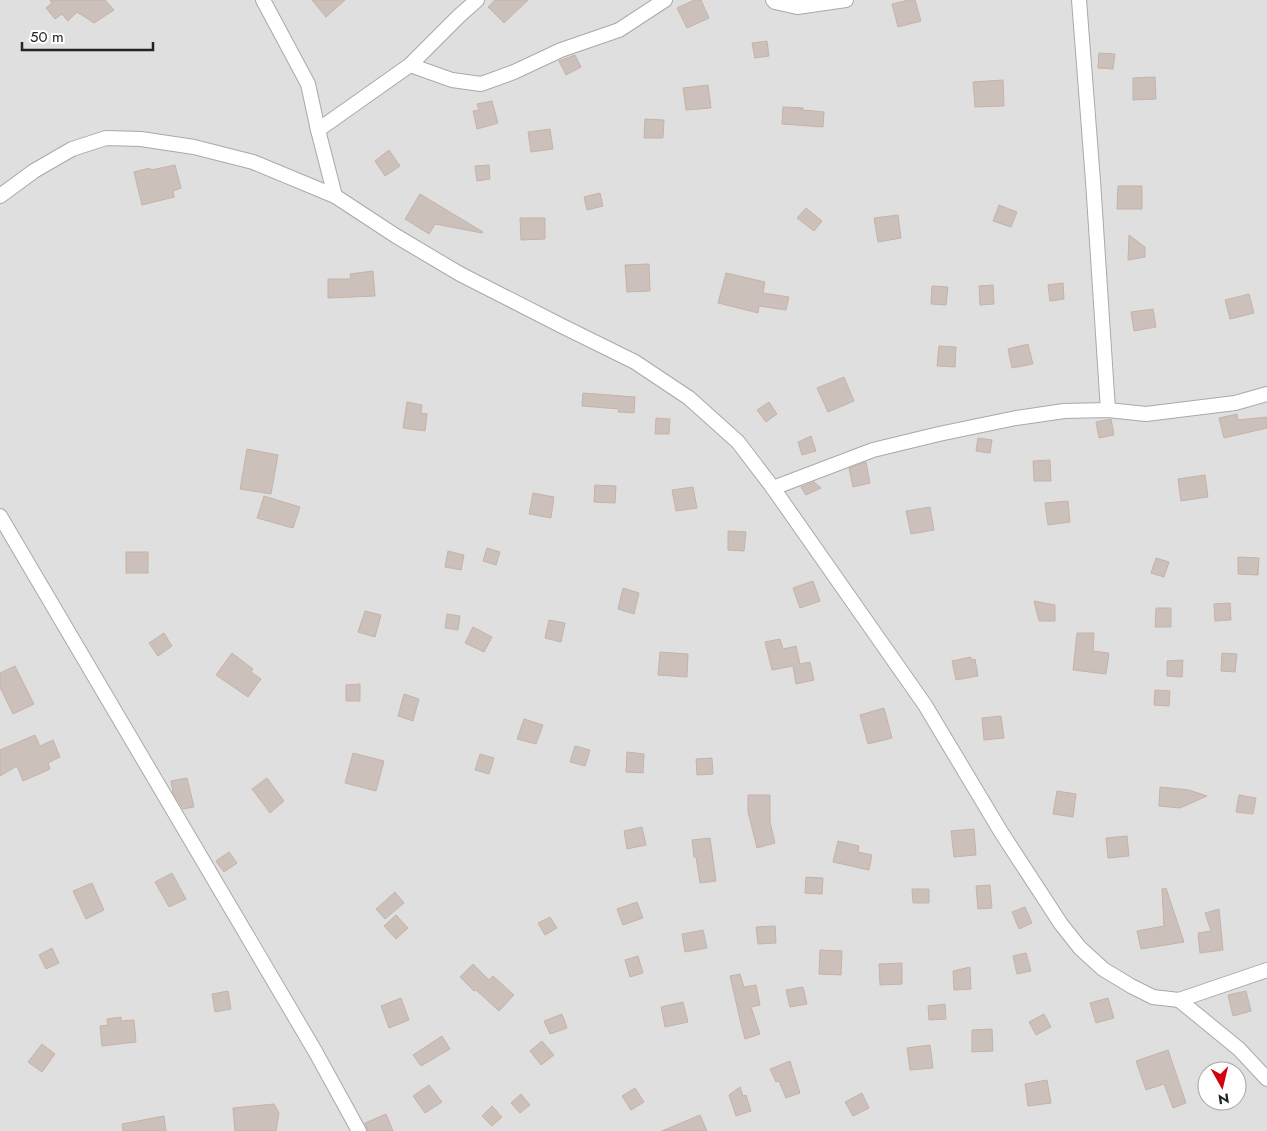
<svg xmlns="http://www.w3.org/2000/svg" width="1267" height="1131" viewBox="0 0 1267 1131" font-family="Jost,sans-serif">
  <style>
    .residential { fill: #e0dfdf; fill-rule: evenodd }
    .building { fill: #cbc0ba; stroke: #c6b3a8 }
    .lines { fill: none; stroke-linecap: round; stroke-linejoin: round }
    .street-casing { stroke: #a9a9a9; stroke-width: 16 }
    .street { stroke: #fff; stroke-width: 14 }
  </style>
  <rect width="100%" height="100%" fill="#f3eee8"/>
  <path class="residential" d="M0 0H1267V1131H0ZM1207 1071H1237V1101H1207Z"/>
  <g class="building">
    <polygon points="50,0 105,0 114,10 94,23 77,12 68,21 62,14 55,19 46,8 52,3"/>
    <polygon points="312,0 345,0 326,17"/>
    <polygon points="495,0 528,0 504,23 488,7"/>
    <polygon points="694,0 701,0 709,18 687,28 677,8"/>
    <polygon points="909,0 915,0 921,21 898,27 892,4"/>
    <polygon points="767,41 769,56 755,58 752,43"/>
    <polygon points="1099,53 1115,54 1113,69 1098,68"/>
    <polygon points="575,55 581,67 566,75 559,61"/>
    <polygon points="1155,77 1156,99 1133,100 1133,78"/>
    <polygon points="1003,80 1004,106 975,107 973,82"/>
    <polygon points="708,85 711,108 686,110 683,88"/>
    <polygon points="492,101 498,123 477,129 473,111 479,110 477,104"/>
    <polygon points="783,107 803,108 803,110 824,112 823,127 782,124"/>
    <polygon points="645,119 664,120 663,138 644,138"/>
    <polygon points="550,129 553,149 531,152 528,132"/>
    <polygon points="389,150 400,166 385,176 375,161"/>
    <polygon points="175,165 181,188 173,191 174,197 142,205 134,172 150,168 151,170"/>
    <polygon points="489,165 490,179 477,181 475,166"/>
    <polygon points="1118,186 1142,186 1142,209 1117,209"/>
    <polygon points="600,193 603,206 587,210 584,197"/>
    <polygon points="420,194 483,232 482,233 435,224 429,234 405,219"/>
    <polygon points="999,205 1017,212 1011,227 993,221"/>
    <polygon points="806,208 822,221 814,231 797,218"/>
    <polygon points="898,215 901,238 878,242 874,218"/>
    <polygon points="520,218 545,218 545,239 521,240"/>
    <polygon points="1129,235 1145,247 1145,257 1128,260"/>
    <polygon points="649,264 650,291 627,292 625,265"/>
    <polygon points="373,271 375,296 328,298 328,279 351,279 350,274"/>
    <polygon points="726,273 765,282 763,293 789,297 786,310 759,306 758,313 718,303"/>
    <polygon points="1063,283 1064,299 1050,301 1048,285"/>
    <polygon points="993,285 994,304 980,305 979,286"/>
    <polygon points="932,286 948,287 946,305 931,304"/>
    <polygon points="1249,294 1254,313 1230,319 1225,300"/>
    <polygon points="1153,309 1156,327 1134,331 1131,312"/>
    <polygon points="1028,344 1033,364 1012,368 1008,349"/>
    <polygon points="939,346 956,347 955,367 937,366"/>
    <polygon points="844,377 854,401 828,412 817,388"/>
    <polygon points="583,393 635,397 634,413 618,412 619,409 582,406"/>
    <polygon points="407,402 422,405 421,413 427,414 425,431 403,428"/>
    <polygon points="769,402 777,414 766,422 757,410"/>
    <polygon points="1237,414 1238,420 1267,417 1267,428 1224,438 1219,418"/>
    <polygon points="656,418 670,419 669,434 655,434"/>
    <polygon points="1111,419 1114,435 1099,438 1096,422"/>
    <polygon points="811,436 816,451 802,455 798,442"/>
    <polygon points="978,438 992,440 990,453 976,451"/>
    <polygon points="247,449 278,455 271,494 240,489"/>
    <polygon points="1050,460 1051,481 1034,481 1033,461"/>
    <polygon points="866,462 870,483 853,487 849,468"/>
    <polygon points="1205,475 1208,497 1181,501 1178,479"/>
    <polygon points="814,482 821,488 806,495 801,487"/>
    <polygon points="595,485 616,486 615,503 594,502"/>
    <polygon points="693,487 697,508 676,511 672,490"/>
    <polygon points="533,493 554,497 551,518 529,514"/>
    <polygon points="264,496 300,507 293,528 257,518"/>
    <polygon points="1068,501 1070,522 1048,525 1045,503"/>
    <polygon points="930,507 934,530 911,534 906,511"/>
    <polygon points="728,531 746,532 744,551 728,550"/>
    <polygon points="487,548 500,552 496,565 483,561"/>
    <polygon points="448,551 464,555 461,570 445,567"/>
    <rect x="126" y="552" width="22" height="21"/>
    <polygon points="1238,557 1259,558 1258,575 1238,574"/>
    <polygon points="1156,558 1169,562 1164,577 1151,573"/>
    <polygon points="813,581 820,601 800,608 793,588"/>
    <polygon points="623,588 639,593 634,614 618,609"/>
    <polygon points="1034,601 1055,605 1055,621 1039,621"/>
    <polygon points="1230,603 1231,620 1215,621 1214,604"/>
    <polygon points="1156,608 1171,608 1171,627 1155,627"/>
    <polygon points="365,611 381,615 375,637 358,632"/>
    <polygon points="447,614 460,616 458,630 445,628"/>
    <polygon points="549,620 565,623 561,642 545,638"/>
    <polygon points="473,627 492,637 484,652 465,643"/>
    <polygon points="164,633 172,646 158,656 149,643"/>
    <polygon points="1077,633 1094,633 1093,651 1109,653 1106,674 1073,670"/>
    <polygon points="780,639 783,649 796,646 800,664 810,662 814,680 796,684 793,666 772,670 765,642"/>
    <polygon points="660,652 688,654 687,677 658,675"/>
    <polygon points="232,653 253,669 251,672 261,679 248,697 216,675"/>
    <polygon points="1222,653 1237,654 1235,672 1221,671"/>
    <polygon points="971,657 971,660 975,659 978,676 956,680 952,661"/>
    <polygon points="1183,660 1182,677 1167,676 1167,661"/>
    <polygon points="15,666 34,704 13,714 0,687 0,673"/>
    <polygon points="360,684 360,701 346,701 346,685"/>
    <polygon points="1155,690 1170,691 1169,706 1154,705"/>
    <polygon points="404,694 419,699 413,721 398,716"/>
    <polygon points="884,708 892,738 868,744 860,715"/>
    <polygon points="1001,716 1004,738 984,740 982,718"/>
    <polygon points="524,719 543,725 536,744 517,739"/>
    <polygon points="35,735 40,746 53,740 60,757 48,763 50,769 23,781 17,766 0,776 0,750"/>
    <polygon points="575,746 590,750 585,766 570,762"/>
    <polygon points="627,752 644,754 643,773 626,772"/>
    <polygon points="353,753 384,761 376,791 345,783"/>
    <polygon points="480,754 494,758 489,774 475,770"/>
    <polygon points="712,758 713,774 697,775 696,759"/>
    <polygon points="187,778 194,807 183,809 173,793 171,781"/>
    <polygon points="267,778 284,801 270,813 252,789"/>
    <polygon points="1160,787 1189,790 1207,796 1180,808 1159,806"/>
    <polygon points="1057,791 1076,794 1073,817 1053,814"/>
    <polygon points="748,795 770,795 770,822 775,843 757,848 748,812"/>
    <polygon points="1239,795 1256,798 1253,814 1236,812"/>
    <polygon points="642,827 646,845 627,849 624,831"/>
    <polygon points="974,829 976,855 954,857 951,831"/>
    <polygon points="1127,836 1129,856 1108,858 1106,838"/>
    <polygon points="710,838 716,881 700,883 696,857 694,857 692,840"/>
    <polygon points="838,841 859,846 858,852 872,855 869,870 833,862"/>
    <polygon points="229,852 237,863 224,872 216,861"/>
    <polygon points="172,873 186,899 169,907 155,882"/>
    <polygon points="806,877 823,878 822,894 805,893"/>
    <polygon points="92,883 104,910 86,919 73,891"/>
    <polygon points="990,885 992,908 978,909 976,886"/>
    <polygon points="1166,888 1184,942 1141,949 1137,931 1164,926 1162,889"/>
    <polygon points="912,889 929,889 929,903 913,903"/>
    <polygon points="395,892 404,903 385,919 376,909"/>
    <polygon points="637,902 643,918 623,925 617,909"/>
    <polygon points="1025,907 1032,923 1019,929 1012,912"/>
    <polygon points="1219,909 1223,950 1200,953 1198,933 1211,931 1205,913"/>
    <polygon points="396,915 408,928 396,939 384,926"/>
    <polygon points="550,917 557,928 545,935 538,923"/>
    <polygon points="775,926 776,943 758,944 756,927"/>
    <polygon points="703,930 707,948 685,952 682,934"/>
    <polygon points="52,948 59,963 46,969 39,955"/>
    <polygon points="820,950 842,951 841,975 819,974"/>
    <polygon points="1026,953 1031,971 1017,974 1013,956"/>
    <polygon points="638,956 643,973 630,977 625,960"/>
    <polygon points="902,963 902,984 880,985 879,964"/>
    <polygon points="473,964 489,980 493,976 514,995 499,1011 476,990 474,991 460,977"/>
    <polygon points="970,967 971,989 954,990 953,971"/>
    <polygon points="740,974 744,987 756,985 760,1005 751,1007 760,1034 745,1039 741,1024 730,976"/>
    <polygon points="803,987 807,1004 790,1007 786,990"/>
    <polygon points="228,991 231,1009 215,1012 212,994"/>
    <polygon points="1246,991 1251,1011 1233,1016 1228,995"/>
    <polygon points="401,998 409,1020 389,1028 381,1006"/>
    <polygon points="1108,998 1114,1018 1096,1023 1090,1003"/>
    <polygon points="683,1002 688,1022 665,1027 661,1007"/>
    <polygon points="945,1004 946,1019 929,1020 928,1006"/>
    <polygon points="562,1014 567,1028 550,1034 544,1021"/>
    <polygon points="1044,1014 1051,1027 1036,1035 1029,1022"/>
    <polygon points="121,1017 121,1021 134,1020 136,1042 102,1046 100,1026 108,1025 107,1019"/>
    <polygon points="992,1029 993,1051 972,1052 972,1030"/>
    <polygon points="442,1036 450,1049 421,1066 413,1055"/>
    <polygon points="542,1041 554,1055 541,1065 530,1051"/>
    <polygon points="42,1044 55,1054 42,1072 28,1062"/>
    <polygon points="930,1045 933,1068 910,1070 907,1048"/>
    <polygon points="1168,1050 1186,1103 1173,1108 1164,1084 1146,1090 1136,1061"/>
    <polygon points="790,1061 800,1093 786,1098 779,1081 776,1082 770,1069"/>
    <polygon points="1047,1080 1051,1103 1028,1106 1025,1084"/>
    <polygon points="429,1085 442,1102 425,1113 413,1096"/>
    <polygon points="740,1087 743,1096 746,1095 751,1111 736,1116 729,1095"/>
    <polygon points="635,1088 644,1102 631,1110 622,1096"/>
    <polygon points="862,1093 869,1108 853,1116 845,1102"/>
    <polygon points="521,1094 530,1105 520,1113 511,1103"/>
    <polygon points="274,1104 279,1113 276,1131 235,1131 233,1108"/>
    <polygon points="492,1106 502,1117 492,1126 482,1116"/>
    <polygon points="386,1114 393,1131 368,1131 365,1123"/>
    <polygon points="700,1115 707,1131 662,1131"/>
    <polygon points="164,1116 166,1131 123,1131 122,1124"/>
  </g>
  <g class="lines">
    <defs>
      <g id="street">
        <polyline points="263,0 308,84 318,130 335,196"/>
        <polyline points="773,0 775,2 797,7 846,0"/>
        <polyline points="1079,0 1093,181 1108,410"/>
        <polyline points="410,65 452,80 481,84 514,72 561,50 619,30 665,0"/>
        <polyline points="318,130 410,65 459,16 477,0"/>
        <polyline points="0,196 34,171 72,149 106,138 141,139 194,147 253,162 335,196 396,236 460,274 562,326 635,362 689,398 738,442 773,488 925,705 1001,832 1061,924 1080,948 1103,969 1131,986 1153,997 1179,1000 1267,970"/>
        <polyline points="773,488 873,450 939,434 1016,418 1064,411 1108,410 1146,414 1235,403 1267,394"/>
        <polyline points="0,516 315,1051 359,1131"/>
        <polyline points="1179,1000 1239,1049 1267,1079"/>
      </g>
    </defs>
    <use href="#street" class="street-casing"/>
    <use href="#street" class="street"/>
  </g>
  <g transform="translate(1222 1086) rotate(172)"><circle r="24" fill="#ffffff" stroke="#a7a7a7"/>
  <path d="M0-4L9 19L0 12L-9 19Z" fill="#d3000f"/>
  <text y="-8" font-size="14" font-weight="bold" text-anchor="middle" fill="#222222">N</text>
  </g>
  <path d="M22 42v8h131v-8" fill="none" stroke="#222222" stroke-width="2.5"/>
  <text x="30" y="42" font-size="15" fill="#222222" stroke="#ffffff" stroke-width="4" paint-order="stroke">50 m</text>
</svg>
